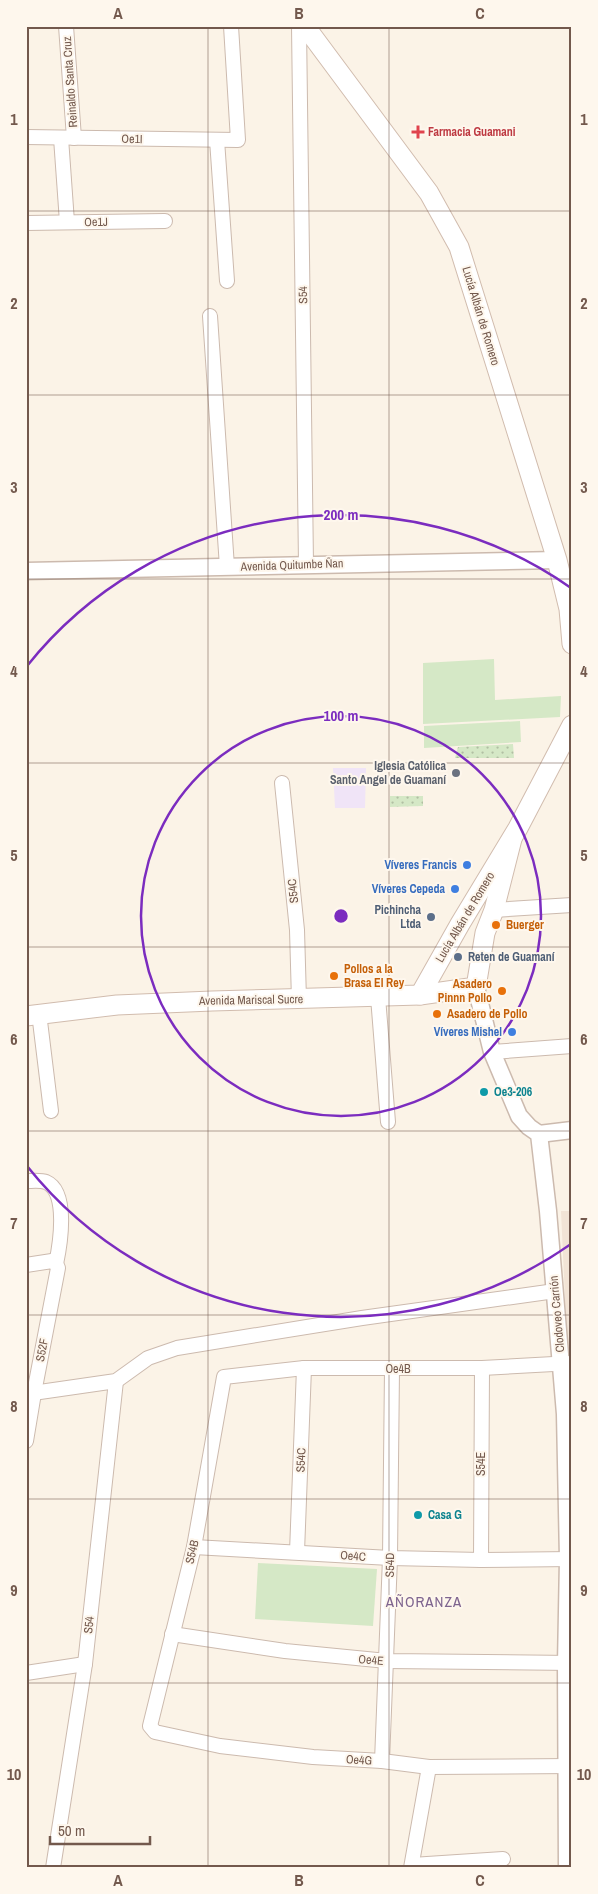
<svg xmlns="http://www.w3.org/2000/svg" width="598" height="1894" viewBox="0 0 598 1894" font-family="'Archivo Narrow',sans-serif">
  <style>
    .residential { fill: #f2e4d6 }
    .education { fill: #f0e4f7 }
    .green { fill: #d5e8c6 }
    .park { fill: url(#park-dots) }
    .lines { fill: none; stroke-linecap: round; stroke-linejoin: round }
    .minor-casing { stroke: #ccbaae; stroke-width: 16 }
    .tertiary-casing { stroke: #ccbaae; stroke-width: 19 }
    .secondary-casing { stroke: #d1bcae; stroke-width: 21 }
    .minor { stroke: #fff; stroke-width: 14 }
    .tertiary { stroke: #fff; stroke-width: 16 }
    .secondary { stroke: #fff; stroke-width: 19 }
    .grid { fill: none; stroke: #73594d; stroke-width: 1; stroke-opacity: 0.55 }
    .ring { fill: none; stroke: #7b2cbf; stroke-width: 2.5 }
    .health-dot { fill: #e0444e; stroke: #fef7ed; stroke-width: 2 }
    .worship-dot { fill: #6b7280; stroke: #fef7ed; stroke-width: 2 }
    .shop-dot { fill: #3f7fe0; stroke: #fef7ed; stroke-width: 2 }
    .service-dot { fill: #5c6f8a; stroke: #fef7ed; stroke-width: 2 }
    .food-dot { fill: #e8710a; stroke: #fef7ed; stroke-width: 2 }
    .culture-dot { fill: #0f9aa8; stroke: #fef7ed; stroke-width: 2 }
    .labels { text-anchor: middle; stroke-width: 4; stroke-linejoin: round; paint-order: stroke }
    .street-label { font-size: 12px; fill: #73594d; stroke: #fef7ed }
    .health-label { font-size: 12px; font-weight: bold; fill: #be3a42; stroke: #fef7ed; text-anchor: start }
    .worship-label { font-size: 12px; font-weight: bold; fill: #5b616d; stroke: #fef7ed; text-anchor: end }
    .shop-label { font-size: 12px; font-weight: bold; fill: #366cbe; stroke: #fef7ed; text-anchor: end }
    .service-label { font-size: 12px; font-weight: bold; fill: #4e5e75; stroke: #fef7ed; text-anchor: end }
    .food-label { font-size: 12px; font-weight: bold; fill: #c56008; stroke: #fef7ed; text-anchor: start }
    .culture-label { font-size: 12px; font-weight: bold; fill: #0d838f; stroke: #fef7ed; text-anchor: start }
    .quarter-label { font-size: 15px; letter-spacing: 1px; fill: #7f658f; stroke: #fef7ed }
    .centre { fill: #7b2cbf; stroke: #fef7ed; stroke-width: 2.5 }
    .ring-label { font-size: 15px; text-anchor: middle; font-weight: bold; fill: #7b2cbf; stroke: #fef7ed; stroke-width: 4; stroke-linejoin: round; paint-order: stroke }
    .neatline { fill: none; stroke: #73594d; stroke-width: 2 }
    .grid-label { font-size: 16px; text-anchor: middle; font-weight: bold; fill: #73594d }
  </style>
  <defs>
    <pattern id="park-dots" width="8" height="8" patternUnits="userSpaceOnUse" patternTransform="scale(1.25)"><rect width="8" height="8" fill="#d5e8c6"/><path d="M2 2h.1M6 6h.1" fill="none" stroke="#b1bfa3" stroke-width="1.8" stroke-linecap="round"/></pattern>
  </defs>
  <rect width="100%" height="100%" fill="#fbf3e7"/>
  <polygon class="residential" points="561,1211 572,1211 572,1454"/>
  <polygon class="education" points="333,768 366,768 365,808 335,808"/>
  <g class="green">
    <polygon points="494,659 495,700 561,696 560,717 423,724 423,663"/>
    <polygon points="520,721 521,742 424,748 424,726"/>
    <polygon points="258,1563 377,1569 373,1626 255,1619"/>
  </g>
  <g class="park">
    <polygon points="513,744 514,758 455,758 458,747"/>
    <polygon points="390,796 423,796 423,806 390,807"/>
  </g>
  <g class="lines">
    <defs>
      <g id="minor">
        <polyline points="66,26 74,138"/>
        <polyline points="299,26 306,564"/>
        <polyline points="26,137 238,140 231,26"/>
        <polyline points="61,138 67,222"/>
        <polyline points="217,140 227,281"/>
        <polyline points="26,223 165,221"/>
        <polyline points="210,316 227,567"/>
        <polyline points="282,783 297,930 299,1000"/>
        <polyline points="494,910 572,905"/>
        <polyline points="378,997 388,1122"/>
        <polyline points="39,1013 51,1111"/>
        <polyline points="492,1052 572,1046"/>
        <path d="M26 1181C32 1181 41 1180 46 1182 69 1192 60 1245 56 1264"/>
        <polyline points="26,1265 52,1261 56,1264 58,1268 34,1393 26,1441"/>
        <polyline points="572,1363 482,1368 304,1368 224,1377 194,1547 150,1726 155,1732 220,1746 313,1757 382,1761 429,1767 572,1766"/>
        <polyline points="26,1394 116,1381 148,1358 177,1348 362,1318 555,1291"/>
        <polyline points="194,1547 390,1558 481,1560 572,1559"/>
        <polyline points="297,1552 304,1368"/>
        <polyline points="481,1560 482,1368"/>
        <polyline points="172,1634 285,1651 387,1661 572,1663"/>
        <polyline points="26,1673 85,1664"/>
        <polyline points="382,1761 390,1558 392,1369"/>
        <polyline points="412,1865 503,1859"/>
        <polyline points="53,1868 85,1664 116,1381"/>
        <polyline points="411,1868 429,1767"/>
      </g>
      <g id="tertiary">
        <polyline points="26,571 557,560"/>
        <polyline points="476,987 492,1052 519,1116 529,1127 539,1134 548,1211 565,1414 568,1559 566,1664 567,1868"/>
        <polyline points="539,1134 572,1130"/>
      </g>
      <g id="secondary">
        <polyline points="305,26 429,193 459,247 557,560 569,609 572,644"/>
        <polyline points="420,995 460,924 518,828 572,725"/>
        <polyline points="26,1016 117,1005 212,1001 420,995 476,987 485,933 494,910 512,839"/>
      </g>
    </defs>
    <use href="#minor" class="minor-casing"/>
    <use href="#tertiary" class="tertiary-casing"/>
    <use href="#secondary" class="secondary-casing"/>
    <use href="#minor" class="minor"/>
    <use href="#tertiary" class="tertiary"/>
    <use href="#secondary" class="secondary"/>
  </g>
  <path class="grid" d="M208 26V1868M389 26V1868M26 211H572M26 395H572M26 579H572M26 763H572M26 947H572M26 1131H572M26 1315H572M26 1499H572M26 1683H572"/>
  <g class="ring">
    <circle cx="341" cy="916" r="200"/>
    <path d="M571 1244A401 401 0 0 1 27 1166M27 666A401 401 0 0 1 571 588"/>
  </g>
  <path class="health-dot" d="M415.5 124.5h5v5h5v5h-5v5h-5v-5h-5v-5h5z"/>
  <circle class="worship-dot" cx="456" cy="773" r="5"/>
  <g class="shop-dot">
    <circle cx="467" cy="865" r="5"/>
    <circle cx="455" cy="889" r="5"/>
    <circle cx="512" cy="1032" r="5"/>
  </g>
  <g class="service-dot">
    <circle cx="431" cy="917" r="5"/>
    <circle cx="458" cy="957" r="5"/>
  </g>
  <g class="food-dot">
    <circle cx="496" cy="925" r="5"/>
    <circle cx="334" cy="976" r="5"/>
    <circle cx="502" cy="991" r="5"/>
    <circle cx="437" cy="1014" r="5"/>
  </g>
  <g class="culture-dot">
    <circle cx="484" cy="1092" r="5"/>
    <circle cx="418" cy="1515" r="5"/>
  </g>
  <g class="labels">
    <g class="street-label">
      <text transform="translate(70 82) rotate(-94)" y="4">Reinaldo Santa Cruz</text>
      <text transform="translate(132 139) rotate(1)" y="4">Oe1I</text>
      <text transform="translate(96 222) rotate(-1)" y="4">Oe1J</text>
      <text transform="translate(303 295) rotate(-91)" y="4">S54</text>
      <text transform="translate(481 316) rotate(73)" y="4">Lucía Albán de Romero</text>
      <text transform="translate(292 565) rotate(-2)" y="4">Avenida Quitumbe Ñan</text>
      <text transform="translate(293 891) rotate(-96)" y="4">S54C</text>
      <text transform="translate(465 917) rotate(-59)" y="4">Lucía Albán de Romero</text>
      <text transform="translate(251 1000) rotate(-1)" y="4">Avenida Mariscal Sucre</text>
      <text transform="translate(557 1314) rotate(-95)" y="4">Clodoveo Carrión</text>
      <text transform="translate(42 1350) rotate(-79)" y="4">S52F</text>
      <text x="398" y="1373">Oe4B</text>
      <text transform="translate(301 1460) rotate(-88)" y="4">S54C</text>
      <text transform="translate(481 1464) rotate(-90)" y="4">S54E</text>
      <text transform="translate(192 1552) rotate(-77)" y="4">S54B</text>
      <text transform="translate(353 1556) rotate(4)" y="4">Oe4C</text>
      <text transform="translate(390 1565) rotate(-89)" y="4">S54D</text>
      <text transform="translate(89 1625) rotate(-84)" y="4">S54</text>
      <text transform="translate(371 1660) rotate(5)" y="4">Oe4E</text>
      <text transform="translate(359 1760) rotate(3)" y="4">Oe4G</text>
    </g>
    <g class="health-label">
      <text x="428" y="136">Farmacia Guamani</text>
    </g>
    <g class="worship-label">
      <text x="446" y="770">Iglesia Católica<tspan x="446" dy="14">Santo Angel de Guamaní</tspan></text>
    </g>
    <g class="shop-label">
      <text x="457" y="869">Víveres Francis</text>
      <text x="445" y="893">Víveres Cepeda</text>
      <text x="502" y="1036">Víveres Mishel</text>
    </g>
    <g class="service-label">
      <text x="421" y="914">Pichincha<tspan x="421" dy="14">Ltda</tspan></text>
      <text x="468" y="961" text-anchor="start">Reten de Guamaní</text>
    </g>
    <g class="food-label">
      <text x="506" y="929">Buerger</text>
      <text x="344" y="973">Pollos a la<tspan x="344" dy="14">Brasa El Rey</tspan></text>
      <text x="492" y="988" text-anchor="end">Asadero<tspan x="492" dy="14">Pinnn Pollo</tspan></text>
      <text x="447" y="1018">Asadero de Pollo</text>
    </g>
    <g class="culture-label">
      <text x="494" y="1096">Oe3-206</text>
      <text x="428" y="1519">Casa G</text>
    </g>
    <g class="quarter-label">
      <text x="424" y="1607">AÑORANZA</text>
    </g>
  </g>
  <circle cx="341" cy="916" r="8" class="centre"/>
  <g class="ring-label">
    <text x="341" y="520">200 m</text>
    <text x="341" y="721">100 m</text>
  </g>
  <rect width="598" height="1894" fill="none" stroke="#fef7ed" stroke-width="55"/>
  <path d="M50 1836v8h100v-8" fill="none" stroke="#73594d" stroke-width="2.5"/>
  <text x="58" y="1836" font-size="15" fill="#73594d" stroke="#fef7ed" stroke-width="4" paint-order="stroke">50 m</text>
  <rect x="28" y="28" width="542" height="1838" class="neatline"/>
  <g class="grid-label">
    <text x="118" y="19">A</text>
    <text x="299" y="19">B</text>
    <text x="480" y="19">C</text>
    <text x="14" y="125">1</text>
    <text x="584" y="125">1</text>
    <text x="14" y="309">2</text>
    <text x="584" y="309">2</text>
    <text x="14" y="493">3</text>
    <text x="584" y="493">3</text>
    <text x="14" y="677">4</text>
    <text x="584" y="677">4</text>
    <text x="14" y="861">5</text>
    <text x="584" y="861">5</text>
    <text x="14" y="1045">6</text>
    <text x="584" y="1045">6</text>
    <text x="14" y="1229">7</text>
    <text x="584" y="1229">7</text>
    <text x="14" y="1412">8</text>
    <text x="584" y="1412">8</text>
    <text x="14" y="1596">9</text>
    <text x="584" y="1596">9</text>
    <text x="14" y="1780">10</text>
    <text x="584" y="1780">10</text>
    <text x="118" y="1886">A</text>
    <text x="299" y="1886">B</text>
    <text x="480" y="1886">C</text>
  </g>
</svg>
